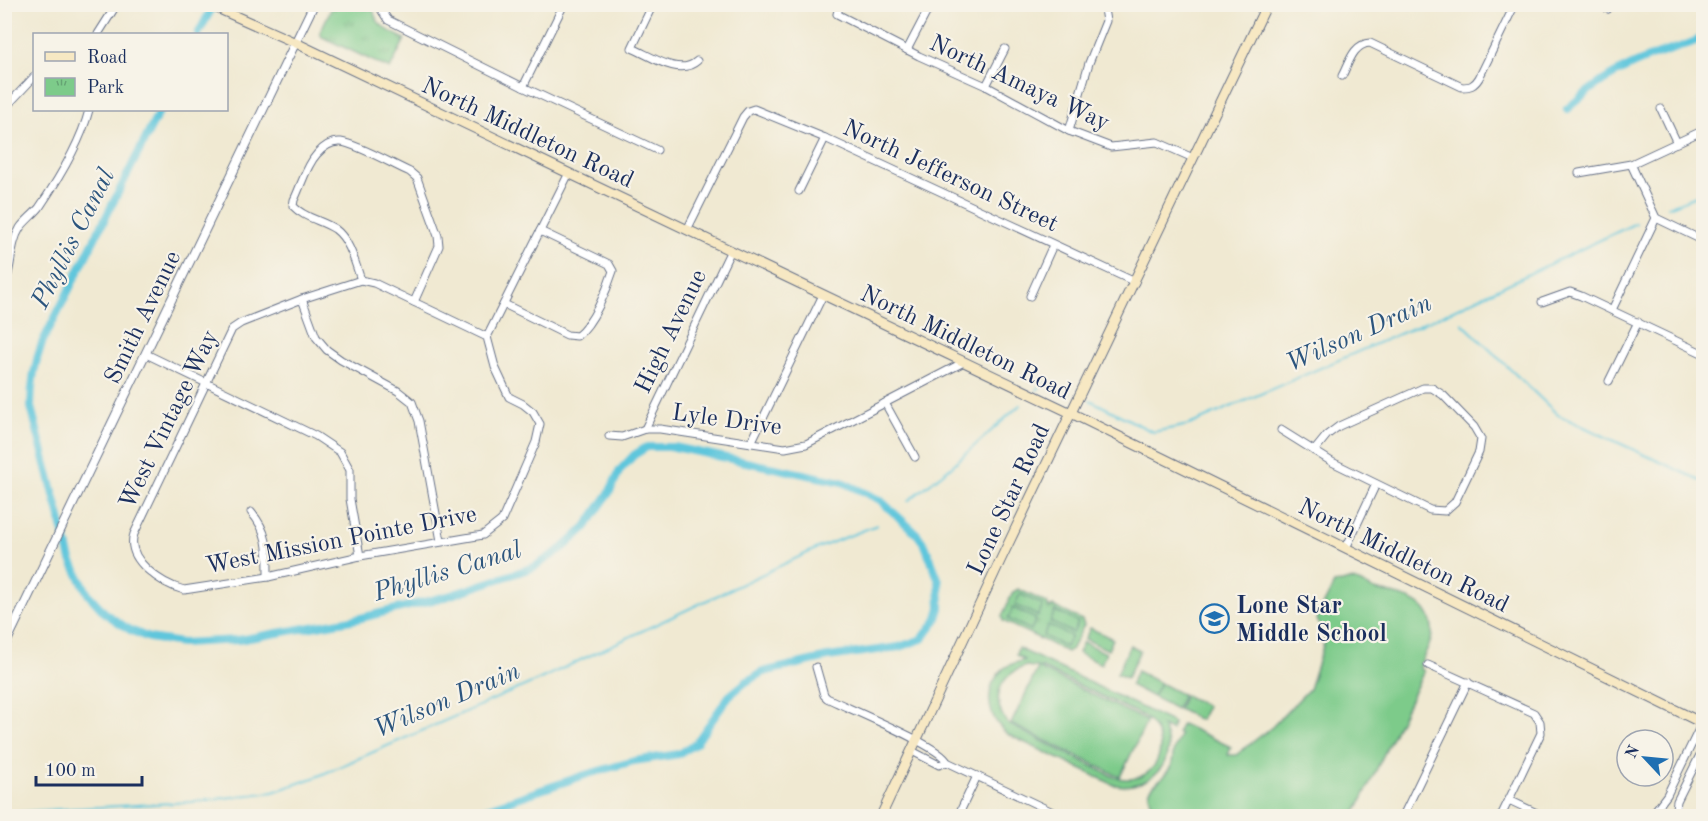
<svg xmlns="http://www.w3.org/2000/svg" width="1708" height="821" viewBox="0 0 1708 821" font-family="'Old Standard TT',serif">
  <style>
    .park { fill: url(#park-tufts); stroke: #4c7d74; stroke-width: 1.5 }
    .garden { fill: #7dcb8a; stroke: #4c7d74; stroke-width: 1.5; fill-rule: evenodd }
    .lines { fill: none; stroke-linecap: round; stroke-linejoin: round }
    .stream { stroke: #5fc6dc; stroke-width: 2 }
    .canal { stroke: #5fc6dc; stroke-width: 8 }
    .minor-casing { stroke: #667087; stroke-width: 9 }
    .tertiary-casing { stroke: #667087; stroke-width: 10 }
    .secondary-casing { stroke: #667087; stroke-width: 11 }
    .minor { stroke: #fff; stroke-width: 7 }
    .tertiary { stroke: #fff; stroke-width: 8 }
    .secondary { stroke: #f7e8c3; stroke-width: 9 }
    .labels { text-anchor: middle; stroke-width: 4.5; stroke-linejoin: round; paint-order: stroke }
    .street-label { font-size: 24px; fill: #1b2f5e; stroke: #f7f3e8 }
    .poi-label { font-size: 24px; font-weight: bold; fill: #1b2f5e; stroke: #f7f3e8; text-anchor: start }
    .water-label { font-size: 26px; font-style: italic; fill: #2c557e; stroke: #f7f3e8 }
  </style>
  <defs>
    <pattern id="park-tufts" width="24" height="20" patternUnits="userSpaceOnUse" patternTransform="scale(1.5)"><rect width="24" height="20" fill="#7dcb8a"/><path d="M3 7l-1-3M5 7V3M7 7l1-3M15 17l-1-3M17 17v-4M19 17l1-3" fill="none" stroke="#66a574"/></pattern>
  </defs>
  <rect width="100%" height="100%" fill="#f7f3e8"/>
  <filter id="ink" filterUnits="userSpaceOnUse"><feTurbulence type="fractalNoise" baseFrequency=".0167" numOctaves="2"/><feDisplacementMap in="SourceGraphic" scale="12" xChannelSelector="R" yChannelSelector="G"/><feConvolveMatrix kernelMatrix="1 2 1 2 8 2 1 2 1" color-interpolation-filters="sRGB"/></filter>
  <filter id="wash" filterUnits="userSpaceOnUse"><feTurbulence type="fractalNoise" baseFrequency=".008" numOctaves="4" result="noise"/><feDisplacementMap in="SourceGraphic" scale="24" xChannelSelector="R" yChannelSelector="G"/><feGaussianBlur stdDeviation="1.35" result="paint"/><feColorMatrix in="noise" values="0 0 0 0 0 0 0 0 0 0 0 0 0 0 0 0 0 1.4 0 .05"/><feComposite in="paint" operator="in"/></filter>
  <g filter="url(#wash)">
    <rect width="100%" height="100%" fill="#f0e9d2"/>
    <g class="park">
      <path d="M333 5H373C373 25 389 31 405 39L390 69 322 37 320 32Z"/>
      <polygon points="1018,589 1047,603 1049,608 1053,606 1082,620 1084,625 1071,650 1067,652 1003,621 1002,616 1013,592"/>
    </g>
    <g class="garden">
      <path d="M1350 580C1360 580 1366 587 1375 590 1399 596 1429 598 1432 628 1434 643 1422 654 1420 668L1424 671 1354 816H1159C1138 784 1155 791 1170 768 1174 762 1172 755 1174 749 1176 744 1178 739 1180 735L1177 733 1182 724 1231 747 1228 755H1236L1272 727 1309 689 1325 640 1323 631 1317 620 1318 616 1334 584Z"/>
      <polygon points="1020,594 1043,605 1038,616 1015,605"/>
      <polygon points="1013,608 1036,619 1031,630 1008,619"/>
      <polygon points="1055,611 1078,622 1073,633 1050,622"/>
      <polygon points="1048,625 1071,636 1066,647 1043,636"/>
      <polygon points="1090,628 1113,639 1108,650 1085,639"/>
      <polygon points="1083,642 1106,653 1101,664 1078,653"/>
      <polygon points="1130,645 1140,650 1127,678 1117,674"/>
      <path d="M1018 648 1174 723 1171 730 1162 726C1181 761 1150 791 1114 785L1009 735C987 719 982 689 1003 669 1009 664 1017 662 1025 660L1016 655ZM1026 666 1043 668 1143 716C1177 742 1156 789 1114 777L1008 724C990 700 998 676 1026 666Z"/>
      <polygon points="1038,668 1147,721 1120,777 1011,724"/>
      <polygon points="1137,671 1160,683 1153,697 1130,685"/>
      <polygon points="1160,683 1183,695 1176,709 1153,697"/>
      <polygon points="1185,695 1207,706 1200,720 1178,709"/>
    </g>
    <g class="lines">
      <g class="stream">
        <polyline points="1668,207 1704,193"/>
        <polyline points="1462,323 1558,415 1704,482"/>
        <polyline points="1037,390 1043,383 1070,393"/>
        <polyline points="1090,400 1153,432 1189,425 1447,313 1636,223"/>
        <polyline points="908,501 952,466 1020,405"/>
        <polyline points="4,814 46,810 191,802 273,792 316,777 536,681 818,548 877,525"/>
      </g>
      <g class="canal">
        <polyline points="198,34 214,4"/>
        <path d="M1567 109C1594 85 1612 73 1646 59 1665 51 1685 47 1704 37"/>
        <path d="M160 110 42 343C34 365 31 383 31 407L71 560 88 594 106 614 130 630 149 638 182 643 238 640 357 619 448 596 534 567 563 548 585 528 609 493 620 470 634 455 647 447H674L842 482 880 500 917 534 925 545 939 581 940 608 936 621 922 639 899 647 828 657 763 672 746 682 729 696 696 743 679 754 634 761 588 774 465 816"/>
      </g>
    </g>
  </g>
  <g filter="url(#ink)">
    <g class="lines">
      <defs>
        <g id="minor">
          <polyline points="381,4 380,8 388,20 523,87 657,150"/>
          <path d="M653 4 632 48C651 56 679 77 697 61"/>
          <polyline points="840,4 837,14 919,56 986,86 1069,131 1111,147 1157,142 1193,158"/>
          <polyline points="1598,4 1608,9 1611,4"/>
          <polyline points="98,34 117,4"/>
          <polyline points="907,50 931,4"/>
          <path d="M1342 76C1349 63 1353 44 1370 43L1462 87C1470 87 1474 86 1479 78L1515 4"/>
          <polyline points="986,86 1005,49"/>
          <polyline points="523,87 564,4"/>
          <polyline points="4,109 34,77"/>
          <polyline points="1661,109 1677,143"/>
          <polyline points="1069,131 1089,63 1106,21 1104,9 1099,4"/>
          <polyline points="1631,164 1656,218 1704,241"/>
          <polyline points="1579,173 1631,164 1704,130"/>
          <polyline points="799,191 825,138"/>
          <polyline points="687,230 743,117 748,111 754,109 825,138 1135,282"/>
          <path d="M361 280C355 263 350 240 335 229 321 220 304 218 293 206L294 200C301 186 306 166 317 154 323 147 331 141 341 142 357 144 394 165 410 172L417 178 438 236 439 246 414 302"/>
          <path d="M4 286C13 267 9 246 20 228 25 221 33 215 39 208 58 180 81 142 89 110"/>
          <polyline points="1030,296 1053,245"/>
          <polyline points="302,299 316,337 327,350 341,360 398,391 412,402 419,421 441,541"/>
          <polyline points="1542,302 1570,292 1581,296 1704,354"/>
          <path d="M504 304 567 335 577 336C593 324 607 290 613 271L609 264 540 231"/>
          <polyline points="1612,310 1656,218"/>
          <path d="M487 337 374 283 361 280 302 299 241 323 232 329 134 534C125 560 162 584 184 590L268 577 360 556 483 535 502 520 536 442 540 424 533 412 523 404 509 397 495 367 487 337 569 173"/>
          <polyline points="146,354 316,436 340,452 350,470 350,499 360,556"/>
          <polyline points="1609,381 1638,322"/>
          <polyline points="885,403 915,457"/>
          <polyline points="645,429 731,250"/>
          <polyline points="1281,430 1332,462 1430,510 1445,511 1455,502 1479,452 1481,439 1474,427 1443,395 1432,388 1423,388 1339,426 1327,435 1314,451"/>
          <polyline points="609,436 622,437 645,429 660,429 785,448 806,444 964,362"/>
          <polyline points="751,443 823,295"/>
          <path d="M251 512C269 532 268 551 268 577"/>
          <polyline points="1346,548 1376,484"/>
          <polyline points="1428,665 1534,713 1540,722 1541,733 1501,816"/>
          <path d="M816 667 824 695 827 698C847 708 941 746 947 762L939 765 912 751"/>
          <polyline points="947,762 1061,816"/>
          <polyline points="1509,800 1543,816"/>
          <polyline points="958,816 977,776"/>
          <polyline points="1403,816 1468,682"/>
          <polyline points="1651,816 1667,795 1702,723"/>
          <polyline points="1675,816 1677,801 1704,747"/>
        </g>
        <polyline id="tertiary" points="4,647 314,4"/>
        <g id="secondary">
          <polyline points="208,4 296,43 1071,413 1704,724"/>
          <polyline points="881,816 1000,561 1267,4"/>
        </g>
      </defs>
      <use href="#minor" class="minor-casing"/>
      <use href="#tertiary" class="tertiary-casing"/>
      <use href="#secondary" class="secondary-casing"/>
      <use href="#minor" class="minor"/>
      <use href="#tertiary" class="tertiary"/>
      <use href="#secondary" class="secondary"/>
    </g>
  </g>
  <defs>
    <symbol id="school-ring" viewBox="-11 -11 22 22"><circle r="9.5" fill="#f7f3e8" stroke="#1f6fb2" stroke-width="1.5"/><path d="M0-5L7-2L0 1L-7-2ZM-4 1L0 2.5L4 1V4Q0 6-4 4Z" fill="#1f6fb2"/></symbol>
  </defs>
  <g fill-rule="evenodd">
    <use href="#school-ring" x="1198" y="602" width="33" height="33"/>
  </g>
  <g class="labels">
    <g class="street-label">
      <text transform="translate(1020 82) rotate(25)" y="8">North Amaya Way</text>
      <text transform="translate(528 132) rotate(25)" y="8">North Middleton Road</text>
      <text transform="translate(951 175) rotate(25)" y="8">North Jefferson Street</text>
      <text transform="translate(142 317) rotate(-64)" y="8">Smith Avenue</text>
      <text transform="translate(670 331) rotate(-64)" y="8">High Avenue</text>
      <text transform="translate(966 342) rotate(26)" y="8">North Middleton Road</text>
      <text transform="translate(168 419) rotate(-64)" y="8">West Vintage Way</text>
      <text transform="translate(727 419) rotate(8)" y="8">Lyle Drive</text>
      <text transform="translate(1008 499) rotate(-65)" y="8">Lone Star Road</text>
      <text transform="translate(341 539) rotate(-11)" y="8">West Mission Pointe Drive</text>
      <text transform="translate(1404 555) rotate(26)" y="8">North Middleton Road</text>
    </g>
    <g class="poi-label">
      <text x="1236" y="613">Lone Star<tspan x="1236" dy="28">Middle School</tspan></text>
    </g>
    <g class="water-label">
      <text transform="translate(72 238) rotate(-63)" y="9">Phyllis Canal</text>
      <text transform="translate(1358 332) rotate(-24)" y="9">Wilson Drain</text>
      <text transform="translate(447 570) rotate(-17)" y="9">Phyllis Canal</text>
      <text transform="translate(446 699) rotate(-23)" y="9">Wilson Drain</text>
    </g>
  </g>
  <rect width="1708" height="821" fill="none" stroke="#f7f3e8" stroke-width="24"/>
  <rect x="33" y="33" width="195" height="78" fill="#f7f3e8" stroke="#9fa5b1" stroke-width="1.5"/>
  <rect x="45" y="52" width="30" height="9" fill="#f7e8c3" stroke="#9fa5b1" stroke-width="1.5"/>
  <text x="87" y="63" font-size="18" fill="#1b2f5e">Road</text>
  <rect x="45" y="78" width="30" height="18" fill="url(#park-tufts)" stroke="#9fa5b1" stroke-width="1.5"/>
  <text x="87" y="93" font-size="18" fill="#1b2f5e">Park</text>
  <g transform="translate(1645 758) rotate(296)"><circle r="28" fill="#f7f3e8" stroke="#9fa5b1" stroke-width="1.5"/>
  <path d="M0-4.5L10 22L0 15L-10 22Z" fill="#1f6fb2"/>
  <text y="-9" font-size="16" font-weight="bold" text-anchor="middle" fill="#1b2f5e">N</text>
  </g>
  <path d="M36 776v9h106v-9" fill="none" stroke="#1b2f5e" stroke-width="3"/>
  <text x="45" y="776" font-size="18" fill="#1b2f5e" stroke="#f7f3e8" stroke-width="4.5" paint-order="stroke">100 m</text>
</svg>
